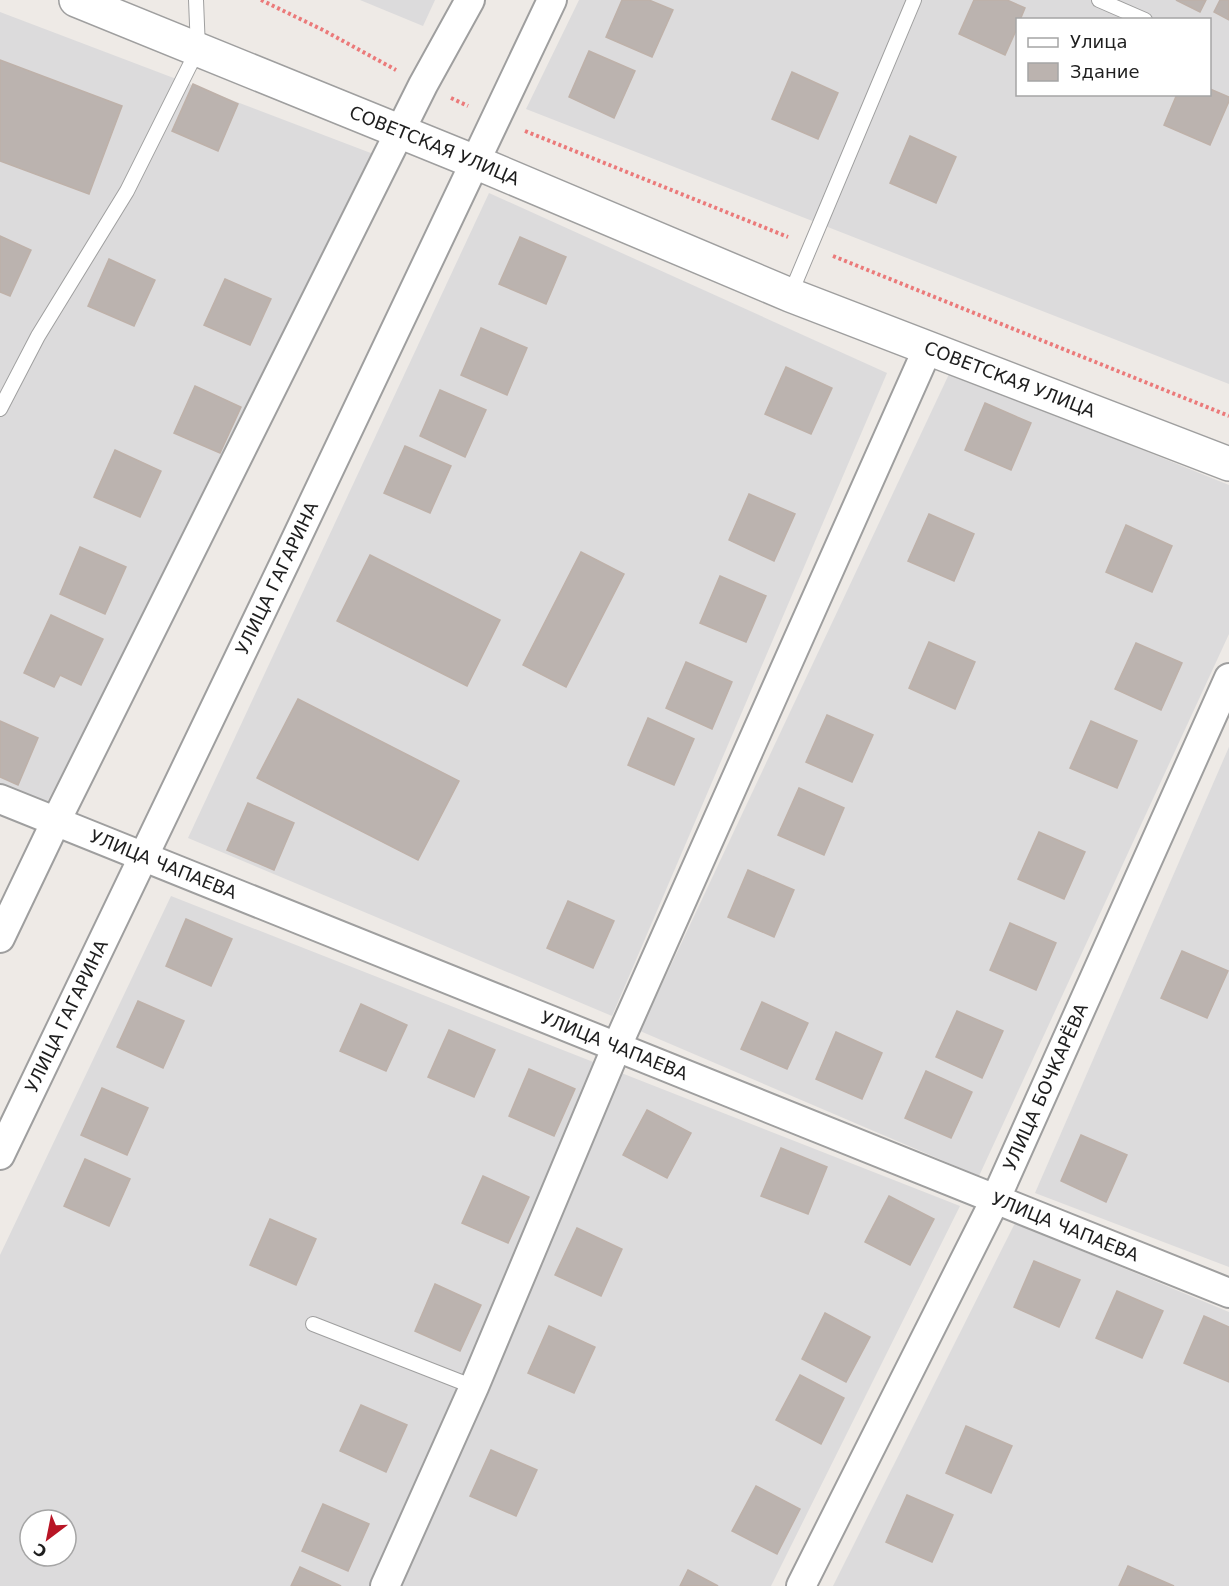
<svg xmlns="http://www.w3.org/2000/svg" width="1229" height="1586" viewBox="0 0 1229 1586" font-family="'DejaVu Sans',sans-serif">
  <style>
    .residential { fill: #dcdbdc; fill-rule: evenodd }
    .building { fill: #bbb3af; stroke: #beb1a9; stroke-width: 1.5 }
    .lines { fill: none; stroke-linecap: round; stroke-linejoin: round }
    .service-casing { stroke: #9f9f9f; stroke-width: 16 }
    .minor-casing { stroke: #9f9f9f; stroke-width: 32 }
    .tertiary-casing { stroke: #9f9f9f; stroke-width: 36 }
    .path { stroke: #eb7a7a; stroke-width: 4; stroke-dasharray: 3 3; stroke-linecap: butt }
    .service { stroke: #fff; stroke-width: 14 }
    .minor { stroke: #fff; stroke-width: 28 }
    .tertiary { stroke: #fff; stroke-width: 33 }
    .labels { text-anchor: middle; stroke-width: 6; stroke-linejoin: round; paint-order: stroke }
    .street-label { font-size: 18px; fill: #1e1e1e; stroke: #fff }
  </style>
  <rect width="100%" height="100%" fill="#eeeae6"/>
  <g class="residential">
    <polygon points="360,0 435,0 423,26"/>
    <path d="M579 0H1229V384L526 109ZM1018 20H1210V94H1018Z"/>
    <polygon points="0,12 376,155 218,478 45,806 0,788"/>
    <polygon points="489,193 887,373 612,1016 188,838"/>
    <polygon points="950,372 1229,485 1229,634 979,1176 640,1031"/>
    <polygon points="1229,747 1229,1267 1035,1193"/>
    <path d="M171 896 960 1206 771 1586H0V1255ZM30 1520H66V1556H30Z"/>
    <polygon points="1015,1223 1229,1312 1229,1586 833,1586"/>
  </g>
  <g class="building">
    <polygon points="622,0 649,0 673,10 652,57 606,37"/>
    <polygon points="974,0 1007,0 1025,8 1020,20 1018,20 1018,26 1005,55 959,34"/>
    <polygon points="1176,0 1206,0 1200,12"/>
    <polygon points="1220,0 1229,0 1229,20 1214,12"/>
    <polygon points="589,51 635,71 614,118 569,97"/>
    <polygon points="0,60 122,106 89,194 0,161"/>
    <polygon points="792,72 838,93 818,139 772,119"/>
    <polygon points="193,84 238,104 218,151 172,131"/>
    <polygon points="1210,89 1229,97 1229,101 1210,145 1164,125 1177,94 1210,94"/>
    <polygon points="910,136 956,157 936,203 890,183"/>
    <polygon points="0,236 31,250 10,296 0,292"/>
    <polygon points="520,237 566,257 546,304 499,284"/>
    <polygon points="109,259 155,280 134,326 88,306"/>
    <polygon points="225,279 271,299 250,345 204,325"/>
    <polygon points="481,328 527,348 507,395 461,375"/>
    <polygon points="786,367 832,388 811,434 765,414"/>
    <polygon points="195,386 241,407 220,453 174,433"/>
    <polygon points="440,390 486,410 465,457 420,436"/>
    <polygon points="985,403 1031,423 1011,470 965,450"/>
    <polygon points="405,446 451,466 430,513 384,493"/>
    <polygon points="115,450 161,471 140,517 94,497"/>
    <polygon points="749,494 795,514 774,561 729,540"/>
    <polygon points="929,514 974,534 954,581 908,561"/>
    <polygon points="1126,525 1172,546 1152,592 1106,572"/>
    <polygon points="80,547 126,567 105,614 60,594"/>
    <polygon points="581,552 624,574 566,687 523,665"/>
    <polygon points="370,555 500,620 467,686 337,621"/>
    <polygon points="720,576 766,596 746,642 700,623"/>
    <polygon points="51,615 103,639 81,685 60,675 54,687 24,673"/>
    <polygon points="929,642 975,662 955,709 909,688"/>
    <polygon points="1136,643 1182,663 1161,710 1115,689"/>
    <polygon points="686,662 732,682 712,729 666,708"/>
    <polygon points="298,699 459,781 418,860 257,778"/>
    <polygon points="827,715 873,735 852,782 806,762"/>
    <polygon points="648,718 694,739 674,785 628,765"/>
    <polygon points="0,721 38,738 18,785 0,777"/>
    <polygon points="1091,721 1137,741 1117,788 1070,768"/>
    <polygon points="799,788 844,808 824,855 778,835"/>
    <polygon points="248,803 294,823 274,870 227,850"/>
    <polygon points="1039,832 1085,852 1064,899 1018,879"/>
    <polygon points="748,870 794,890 774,937 728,917"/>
    <polygon points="568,901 614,921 593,968 547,948"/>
    <polygon points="186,919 232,939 211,986 166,966"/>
    <polygon points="1010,923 1056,943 1036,990 990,970"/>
    <polygon points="1182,951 1228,971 1207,1018 1161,998"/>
    <polygon points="138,1001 184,1021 163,1068 117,1047"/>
    <polygon points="762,1002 808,1023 787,1069 741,1049"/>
    <polygon points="361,1004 407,1025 386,1071 340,1051"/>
    <polygon points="957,1011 1003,1031 982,1078 936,1057"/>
    <polygon points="449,1030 495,1050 474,1097 428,1077"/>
    <polygon points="836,1032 882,1053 862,1099 816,1079"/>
    <polygon points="529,1069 575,1089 554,1136 509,1116"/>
    <polygon points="926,1071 972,1092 951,1138 905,1118"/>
    <polygon points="102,1088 148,1108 127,1155 81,1135"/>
    <polygon points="647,1110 691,1133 667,1178 623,1155"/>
    <polygon points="1081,1135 1127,1155 1106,1202 1061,1181"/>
    <polygon points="781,1148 827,1167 808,1214 761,1196"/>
    <polygon points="85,1159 130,1179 109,1226 64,1206"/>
    <polygon points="483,1176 529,1197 508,1243 462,1223"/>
    <polygon points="889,1196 934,1219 910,1265 865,1242"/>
    <polygon points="270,1219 316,1239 296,1285 250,1265"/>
    <polygon points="577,1228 622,1249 601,1296 555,1275"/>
    <polygon points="1034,1261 1080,1280 1059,1327 1014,1307"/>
    <polygon points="435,1284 481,1305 460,1351 415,1331"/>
    <polygon points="1117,1291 1163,1311 1142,1358 1096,1338"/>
    <polygon points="825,1313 870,1337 846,1382 802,1359"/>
    <polygon points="1204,1316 1229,1327 1229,1382 1184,1363"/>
    <polygon points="549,1326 595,1347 574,1393 528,1373"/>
    <polygon points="800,1375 844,1398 821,1444 776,1420"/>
    <polygon points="361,1405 407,1425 386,1472 340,1451"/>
    <polygon points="966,1426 1012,1446 991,1493 946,1473"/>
    <polygon points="491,1450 537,1470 516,1516 470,1496"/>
    <polygon points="756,1486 800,1509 777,1554 732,1531"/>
    <polygon points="907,1495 953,1515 932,1562 886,1542"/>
    <polygon points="323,1504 369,1524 348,1571 302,1551"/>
    <polygon points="1128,1566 1174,1586 1119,1586"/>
    <polygon points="300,1567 341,1586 291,1586"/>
    <polygon points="688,1570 718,1586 680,1586"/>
  </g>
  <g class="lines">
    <defs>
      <g id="service">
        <polyline points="1099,0 1145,20"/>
        <polyline points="790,295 914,0"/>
        <polyline points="0,409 38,336 127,191 198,49 196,0"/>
        <polyline points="313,1324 474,1387"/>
      </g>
      <g id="minor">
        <path id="s1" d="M0 799 1229 1293"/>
        <polyline points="0,938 56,821 423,85 470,0"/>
        <path id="s2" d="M0 1155 287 558 552 0"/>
        <polyline points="385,1586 474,1387 617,1046 928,348"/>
        <path id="s3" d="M801 1586 996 1198 1229 678"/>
      </g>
      <g id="tertiary">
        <path id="s4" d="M76 0 475 162 790 295 1229 464"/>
      </g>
    </defs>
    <use href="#service" class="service-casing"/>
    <use href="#minor" class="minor-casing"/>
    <use href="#tertiary" class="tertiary-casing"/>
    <g class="path">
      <polyline points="261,0 323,30 396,70"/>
      <polyline points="451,98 468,106"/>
      <polyline points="525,131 788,237"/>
      <polyline points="833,256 1229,416"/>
    </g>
    <use href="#service" class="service"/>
    <use href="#minor" class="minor"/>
    <use href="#tertiary" class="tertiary"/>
  </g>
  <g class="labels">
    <g class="street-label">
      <text dy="6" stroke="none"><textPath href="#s4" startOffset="387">СОВЕТСКАЯ УЛИЦА</textPath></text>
      <text dy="6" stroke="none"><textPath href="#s4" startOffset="1008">СОВЕТСКАЯ УЛИЦА</textPath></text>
      <text dy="6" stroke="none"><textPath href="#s2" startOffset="640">УЛИЦА ГАГАРИНА</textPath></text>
      <text dy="6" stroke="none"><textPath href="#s1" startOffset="176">УЛИЦА ЧАПАЕВА</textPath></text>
      <text dy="6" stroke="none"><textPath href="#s2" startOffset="154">УЛИЦА ГАГАРИНА</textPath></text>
      <text dy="6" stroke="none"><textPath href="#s1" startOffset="662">УЛИЦА ЧАПАЕВА</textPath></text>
      <text dy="6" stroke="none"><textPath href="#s3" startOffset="556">УЛИЦА БОЧКАРЁВА</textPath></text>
      <text dy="6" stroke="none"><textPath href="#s1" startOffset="1148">УЛИЦА ЧАПАЕВА</textPath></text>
    </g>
  </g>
  <rect x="1016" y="18" width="195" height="78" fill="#ffffff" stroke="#a5a5a5" stroke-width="1.5"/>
  <rect x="1028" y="38" width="30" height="9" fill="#ffffff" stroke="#a5a5a5" stroke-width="1.5"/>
  <text x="1070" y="48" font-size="18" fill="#1e1e1e">Улица</text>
  <rect x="1028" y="63" width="30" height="18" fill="#bbb3af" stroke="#a5a5a5" stroke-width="1.5"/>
  <text x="1070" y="78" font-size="18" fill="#1e1e1e">Здание</text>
  <g transform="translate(48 1538) rotate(212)"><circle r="28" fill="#ffffff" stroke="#a5a5a5" stroke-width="1.5"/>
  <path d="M0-4.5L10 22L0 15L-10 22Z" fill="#b81525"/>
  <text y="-9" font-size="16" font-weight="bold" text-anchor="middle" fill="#1e1e1e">С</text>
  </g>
</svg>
